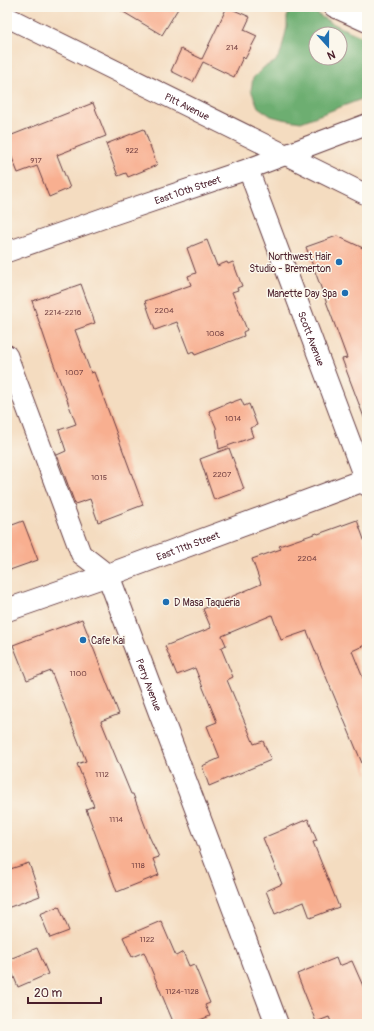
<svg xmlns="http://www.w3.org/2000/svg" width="374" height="1031" viewBox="0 0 374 1031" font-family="Pangolin,sans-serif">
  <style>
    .forest { fill: #6dae71; stroke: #5c664e; fill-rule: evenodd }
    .building { fill: #f8af90 }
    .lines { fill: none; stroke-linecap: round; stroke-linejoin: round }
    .street-casing { stroke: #643b41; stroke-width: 22 }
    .secondary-casing { stroke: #643b41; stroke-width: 24 }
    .street { stroke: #fff; stroke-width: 20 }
    .secondary { stroke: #fff; stroke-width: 22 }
    .poi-dot { fill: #1f6fb2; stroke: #fbf7ec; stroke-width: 1.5 }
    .labels { text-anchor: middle; stroke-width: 3; stroke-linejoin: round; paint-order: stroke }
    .number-label { font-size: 8px; fill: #764344 }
    .street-label { font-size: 10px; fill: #4a1f2b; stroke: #fbf7ec }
    .poi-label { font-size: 10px; fill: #4a1f2b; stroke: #fbf7ec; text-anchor: end }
  </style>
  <rect width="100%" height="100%" fill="#fbf7ec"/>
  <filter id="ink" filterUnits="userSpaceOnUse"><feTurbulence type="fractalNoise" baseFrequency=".025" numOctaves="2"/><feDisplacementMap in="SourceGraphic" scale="8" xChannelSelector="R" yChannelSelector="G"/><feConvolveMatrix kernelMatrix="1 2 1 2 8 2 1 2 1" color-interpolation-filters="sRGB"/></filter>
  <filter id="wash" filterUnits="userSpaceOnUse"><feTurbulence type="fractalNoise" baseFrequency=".012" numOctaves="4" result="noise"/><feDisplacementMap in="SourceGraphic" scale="16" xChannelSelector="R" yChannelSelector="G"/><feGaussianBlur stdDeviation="0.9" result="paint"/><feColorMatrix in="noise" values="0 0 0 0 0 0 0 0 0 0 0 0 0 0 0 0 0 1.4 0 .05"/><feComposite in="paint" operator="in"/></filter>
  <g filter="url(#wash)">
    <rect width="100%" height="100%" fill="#f4dcc0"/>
    <path class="forest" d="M292 7H310C325 23 348 30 367 39V97L301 122 282 119 271 116 258 107 251 90 253 78 264 67 275 62 281 52 287 27V17ZM316 34H340V58H316Z"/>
    <g id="blocks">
      <g class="building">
        <polygon points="115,7 179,7 162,35"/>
        <polygon points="227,7 250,17 244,30 257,36 245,59 243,57 234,77 203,62 193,82 171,71 181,49 202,59"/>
        <polygon points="93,103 106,136 57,155 70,188 49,197 37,166 18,173 7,145 7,137"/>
        <polygon points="144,129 157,165 128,177 126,173 118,176 106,144"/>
        <polygon points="337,236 363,248 367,257 367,420 365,420 342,359 347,358 306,247"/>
        <polygon points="207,240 217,266 227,262 228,264 233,262 242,286 237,288 238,290 232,292 247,330 243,332 244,336 195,355 193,351 189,353 177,322 155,330 145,301 191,285 188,276 196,273 187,248"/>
        <polygon points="81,284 95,323 75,330 91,373 94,372 143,505 98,522 90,499 75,504 57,455 66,451 59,430 76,424 50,354 32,301"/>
        <polygon points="241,399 244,406 249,404 257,425 250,428 253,437 219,449 216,427 209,411 230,402 230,403"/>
        <polygon points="229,448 244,489 214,500 200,459"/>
        <polygon points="357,520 367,548 367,644 352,651 367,688 367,775 307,631 281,640 272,615 222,636 226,645 221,648 233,677 227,680 254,744 263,741 271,760 209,786 202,766 220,758 207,726 217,722 195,668 177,675 165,646 211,628 203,609 261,584 252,559 281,549 279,546 317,533 318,534"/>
        <polygon points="23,521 38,560 7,571 7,527"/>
        <polygon points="82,619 119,714 101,721 131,794 133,794 149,836 159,857 153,859 159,875 117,892 86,809 94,806 77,764 86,761 51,671 27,680 13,645"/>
        <polygon points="308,819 317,841 313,842 339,907 310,918 304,902 275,914 266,891 282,884 263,838"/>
        <polygon points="29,863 40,896 7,908 7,870"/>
        <polygon points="59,906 69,931 50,938 40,914"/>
        <polygon points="161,921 176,956 183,952 189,966 194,964 210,1003 205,1005 210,1016 190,1024 174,1024 144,952 132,957 123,937"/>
        <polygon points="37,948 48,974 18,987 7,960"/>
        <polygon points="336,958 339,966 352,961 367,995 367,1024 332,1024 329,1017 316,1022 297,974"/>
      </g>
    </g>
  </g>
  <g filter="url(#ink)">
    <use href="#blocks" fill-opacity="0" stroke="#643b41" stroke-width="1"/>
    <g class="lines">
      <defs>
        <g id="street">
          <polyline points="334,7 367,22"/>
          <path id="s1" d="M7 17 367 195"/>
          <path id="s2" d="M248 169 367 486"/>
          <path id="s3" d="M7 252 112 215 248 169 367 124"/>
          <polyline points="7,355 81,554 108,575"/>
        </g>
        <g id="secondary">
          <path id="s4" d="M108 575 277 1024"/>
          <path id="s5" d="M7 610 108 575 367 479"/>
        </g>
      </defs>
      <use href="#street" class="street-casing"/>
      <use href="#secondary" class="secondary-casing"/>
      <use href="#street" class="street"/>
      <use href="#secondary" class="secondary"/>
    </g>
  </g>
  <g class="poi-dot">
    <circle cx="339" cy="262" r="4"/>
    <circle cx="345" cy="293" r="4"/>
    <circle cx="166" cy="602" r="4"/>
    <circle cx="83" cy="640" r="4"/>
  </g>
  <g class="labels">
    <g class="number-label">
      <text x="232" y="50">214</text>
      <text x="132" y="153">922</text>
      <text x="36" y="163">917</text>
      <text x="164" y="313">2204</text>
      <text x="63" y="315">2214-2216</text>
      <text x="215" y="336">1008</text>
      <text x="74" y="375">1007</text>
      <text x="233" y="421">1014</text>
      <text x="222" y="477">2207</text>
      <text x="99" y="480">1015</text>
      <text x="307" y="561">2204</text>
      <text x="78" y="676">1100</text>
      <text x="102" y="777">1112</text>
      <text x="116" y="822">1114</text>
      <text x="138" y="868">1118</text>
      <text x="147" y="942">1122</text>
      <text x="182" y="994">1124-1128</text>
    </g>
    <g class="street-label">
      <text dy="4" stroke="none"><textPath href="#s1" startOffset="201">Pitt Avenue</textPath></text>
      <text dy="4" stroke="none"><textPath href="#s3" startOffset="191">East 10th Street</textPath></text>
      <text dy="4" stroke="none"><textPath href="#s2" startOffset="181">Scott Avenue</textPath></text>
      <text dy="4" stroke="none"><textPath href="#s5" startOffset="192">East 11th Street</textPath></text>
      <text dy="4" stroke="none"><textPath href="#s4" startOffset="117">Perry Avenue</textPath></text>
    </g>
    <g class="poi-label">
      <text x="331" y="260">Northwest Hair<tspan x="331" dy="12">Studio - Bremerton</tspan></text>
      <text x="337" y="297">Manette Day Spa</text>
      <text x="174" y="606" text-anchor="start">D Masa Taqueria</text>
      <text x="91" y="644" text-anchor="start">Cafe Kai</text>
    </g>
  </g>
  <rect width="374" height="1031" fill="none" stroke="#fbf7ec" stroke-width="24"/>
  <g transform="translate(328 46) rotate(159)"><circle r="19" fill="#fbf7ec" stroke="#b4a19f"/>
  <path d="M0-3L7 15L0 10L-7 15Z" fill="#1f6fb2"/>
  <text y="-6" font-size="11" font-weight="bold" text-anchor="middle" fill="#4a1f2b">N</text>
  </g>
  <path d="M28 997v6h73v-6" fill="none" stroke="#4a1f2b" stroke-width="2"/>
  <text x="34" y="997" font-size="12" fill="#4a1f2b" stroke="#fbf7ec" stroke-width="3" paint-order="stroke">20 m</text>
</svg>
